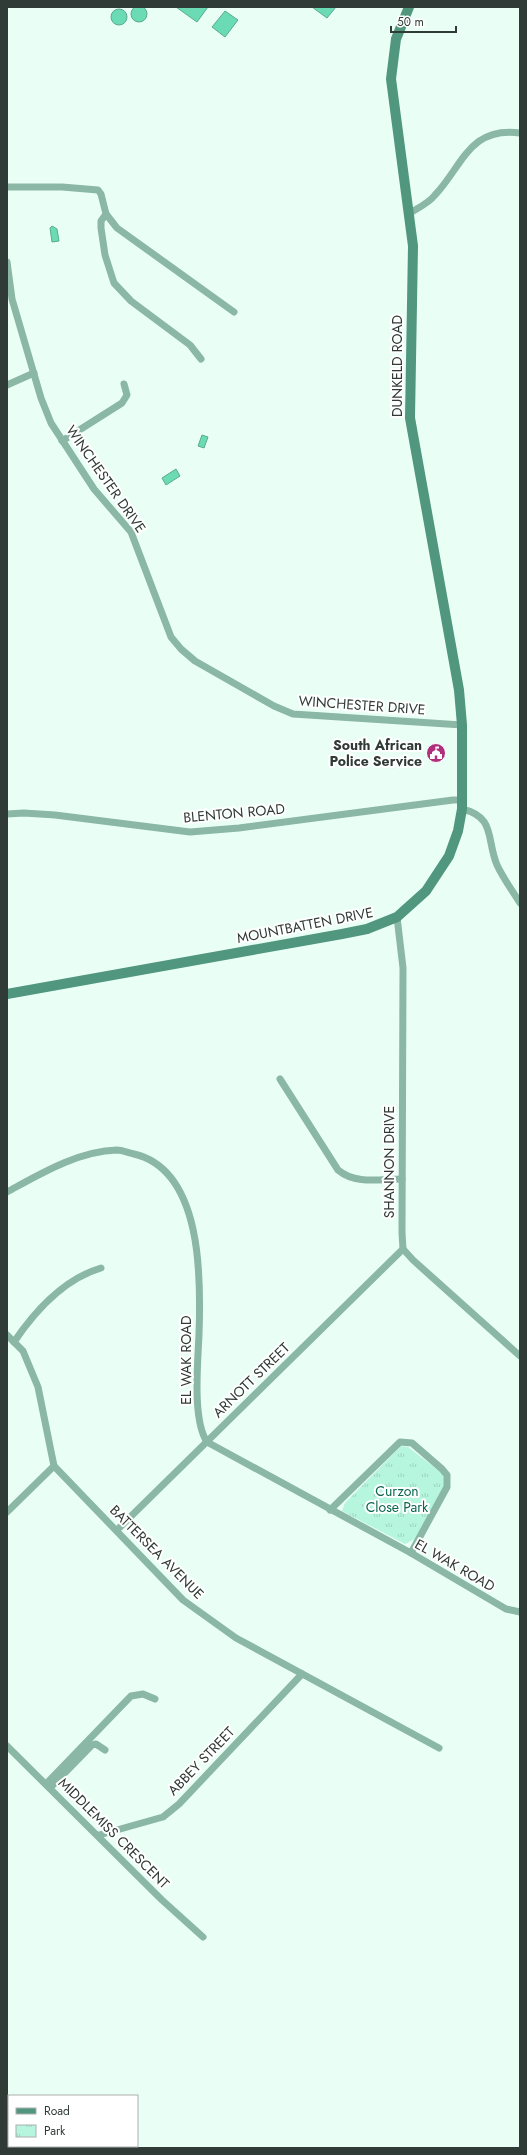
<svg xmlns="http://www.w3.org/2000/svg" width="527" height="2155" viewBox="0 0 527 2155" font-family="Jost,sans-serif">
  <style>
    .park { fill: url(#park-tufts) }
    .water { fill: #6bdbb5; stroke: #59ab8f }
    .lines { fill: none; stroke-linecap: round; stroke-linejoin: round }
    .street { stroke: #8bb7a6; stroke-width: 7 }
    .secondary { stroke: #51967e; stroke-width: 10 }
    .labels { text-anchor: middle; stroke-width: 4; stroke-linejoin: round; paint-order: stroke }
    .street-label { font-size: 14px; fill: #303a36; stroke: #fff }
    .poi-label { font-size: 14px; font-weight: bold; fill: #303a36; stroke: #fff; text-anchor: end }
    .park-label { font-size: 14px; fill: #0b674f; stroke: #fff }
  </style>
  <defs>
    <pattern id="park-tufts" width="24" height="20" patternUnits="userSpaceOnUse"><rect width="24" height="20" fill="#b7f6de"/><path d="M3 7l-1-3M5 7V3M7 7l1-3M15 17l-1-3M17 17v-4M19 17l1-3" fill="none" stroke="#9ed4bf"/></pattern>
  </defs>
  <rect width="100%" height="100%" fill="#e9fff6"/>
  <polygon class="park" points="401,1446 408,1447 443,1474 445,1485 415,1539 405,1544 342,1511 345,1503"/>
  <g class="water">
    <circle cx="139" cy="14" r="8"/>
    <polygon points="176,7 208,7 197,22"/>
    <polygon points="312,7 336,7 327,18"/>
    <circle cx="119" cy="17" r="8"/>
    <polygon points="225,11 238,20 225,37 212,27"/>
    <polygon points="52,226 57,229 59,241 52,242 50,228"/>
    <polygon points="202,435 208,437 204,448 198,446"/>
    <polygon points="176,469 180,476 166,485 162,478"/>
  </g>
  <g class="lines">
    <g class="street">
      <polyline points="7,187 62,187 98,190 101,194 106,214 117,228 234,312"/>
      <path d="M410 213C418 208 429 203 435 195 462 167 469 126 520 133"/>
      <polyline points="106,214 101,221 101,228 105,255 114,283 131,301 190,345 201,359"/>
      <polyline points="7,262 12,299 41,398 51,423 94,489 131,532 171,637 181,649 195,661 274,706 293,714 462,725"/>
      <polyline points="7,385 34,373"/>
      <polyline points="62,441 122,403 127,395 124,384"/>
      <path d="M462 809C496 817 486 839 497 865 503 878 512 890 520 903"/>
      <polyline points="7,814 24,813 55,815 190,832 239,828 453,800 462,800"/>
      <polyline points="397,917 403,968 402,1233 403,1249 413,1260 520,1356"/>
      <path d="M280 1079 338 1170C356 1185 380 1179 402 1179"/>
      <path d="M7 1192C40 1174 78 1151 117 1150 122 1150 129 1153 134 1154 203 1170 201 1280 199 1334 198 1361 192 1420 207 1442L411 1553 506 1609 520 1612"/>
      <polyline points="7,1335 23,1351 38,1387 54,1466 183,1600 236,1638 439,1748"/>
      <path d="M14 1342C35 1311 64 1279 101 1268"/>
      <polyline points="330,1510 400,1442 412,1443 442,1469 447,1475 447,1487 411,1553"/>
      <polyline points="7,1512 54,1466"/>
      <polyline points="117,1530 403,1249"/>
      <polyline points="7,1746 162,1900 203,1937"/>
      <polyline points="46,1784 131,1696 143,1694 155,1699"/>
      <polyline points="50,1788 92,1745 96,1744 105,1750"/>
      <polyline points="99,1835 163,1817 179,1804 302,1674"/>
    </g>
    <polyline class="secondary" points="7,994 342,934 367,929 397,917 426,891 449,856 458,831 462,809 462,725 459,690 410,418 413,246 391,79 396,39 409,7"/>
  </g>
  <defs>
    <symbol id="civic-disc" viewBox="-11 -11 22 22"><circle r="9.5" fill="#b02f7b" stroke="#fff"/><path d="M-.6-6.5H3V-4.5H.6V-3L4-1V1h2V6H-6V1h2V-1L-.6-3ZM-1.2 2.5V6h2.4V2.5Z" fill="#fff"/></symbol>
  </defs>
  <g fill-rule="evenodd">
    <use href="#civic-disc" x="425" y="742" width="22" height="22"/>
  </g>
  <g class="labels">
    <g class="street-label">
      <text transform="translate(397 366) rotate(-90)" y="5">DUNKELD ROAD</text>
      <text transform="translate(106 479) rotate(55)" y="5">WINCHESTER DRIVE</text>
      <text transform="translate(362 705) rotate(4)" y="5">WINCHESTER DRIVE</text>
      <text transform="translate(234 813) rotate(-5)" y="5">BLENTON ROAD</text>
      <text transform="translate(305 925) rotate(-11)" y="5">MOUNTBATTEN DRIVE</text>
      <text transform="translate(389 1162) rotate(-90)" y="5">SHANNON DRIVE</text>
      <text transform="translate(186 1360) rotate(-90)" y="5">EL WAK ROAD</text>
      <text transform="translate(251 1380) rotate(-44)" y="5">ARNOTT STREET</text>
      <text transform="translate(157 1552) rotate(45)" y="5">BATTERSEA AVENUE</text>
      <text transform="translate(455 1565) rotate(30)" y="5">EL WAK ROAD</text>
      <text transform="translate(201 1761) rotate(-46)" y="5">ABBEY STREET</text>
      <text transform="translate(114 1833) rotate(45)" y="5">MIDDLEMISS CRESCENT</text>
    </g>
    <g class="poi-label">
      <text x="422" y="750">South African<tspan x="422" dy="16">Police Service</tspan></text>
    </g>
    <g class="park-label">
      <text x="397" y="1496">Curzon<tspan x="397" dy="16">Close Park</tspan></text>
    </g>
  </g>
  <rect width="527" height="2155" fill="none" stroke="#303a36" stroke-width="16"/>
  <rect x="8" y="2095" width="130" height="52" fill="#ffffff" stroke="#acb0af"/>
  <rect x="16" y="2108" width="20" height="6" fill="#51967e" stroke="#acb0af"/>
  <text x="44" y="2115" font-size="12" fill="#303a36">Road</text>
  <rect x="16" y="2125" width="20" height="12" fill="url(#park-tufts)" stroke="#acb0af"/>
  <text x="44" y="2135" font-size="12" fill="#303a36">Park</text>
  <path d="M391 26v6h65v-6" fill="none" stroke="#303a36" stroke-width="2"/>
  <text x="397" y="26" font-size="12" fill="#303a36" stroke="#ffffff" stroke-width="3" paint-order="stroke">50 m</text>
</svg>
